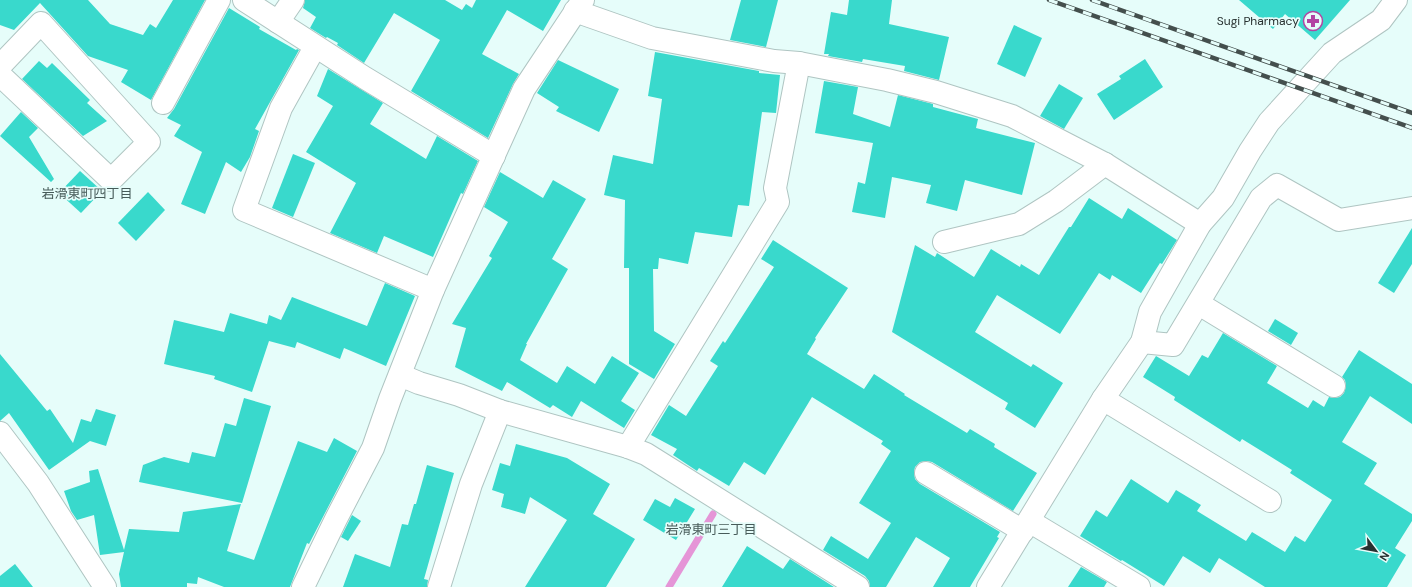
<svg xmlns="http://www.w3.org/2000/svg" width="1412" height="587" viewBox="0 0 1412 587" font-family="'DM Sans','Noto Sans JP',sans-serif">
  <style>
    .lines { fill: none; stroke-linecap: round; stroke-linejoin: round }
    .stream { stroke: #e595d7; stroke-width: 7 }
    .building { fill: #39d9cc }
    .minor-casing { stroke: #afc5c2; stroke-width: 24 }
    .minor { stroke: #fff; stroke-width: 22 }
    .rail-casing { stroke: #444f4d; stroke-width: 4.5 }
    .rail { stroke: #e6fdfa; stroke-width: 3; stroke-dasharray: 9; stroke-linecap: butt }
    .labels { text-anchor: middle; stroke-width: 3.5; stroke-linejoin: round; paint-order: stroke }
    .poi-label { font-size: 12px; fill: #283130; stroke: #e6fdfa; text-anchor: end }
    .neighbourhood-label { font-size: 13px; fill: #475b59; stroke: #e6fdfa }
  </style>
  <rect width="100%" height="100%" fill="#e6fdfa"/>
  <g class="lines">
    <polyline class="stream" points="669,587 713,514"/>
  </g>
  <g class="building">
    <polygon points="0,0 88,0 110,24 143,35 150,24 156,28 173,0 205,0 151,100 121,82 128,70 88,56 40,3 14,30 0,25"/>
    <polygon points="305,0 445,0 462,10 466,4 472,8 476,0 561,0 543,31 507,10 482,54 519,74 513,84 488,138 411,91 440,40 394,13 364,63 337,45 338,43 327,37 326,38 310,28 316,17 303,8"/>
    <polygon points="741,0 778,0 766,47 730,40"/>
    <polygon points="849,0 892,0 889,24 949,37 939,80 904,71 905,66 863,59 862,62 828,56 829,54 824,54 831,12 847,15"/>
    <polygon points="1239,0 1350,0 1315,40 1285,14 1273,29"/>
    <polygon points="229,8 260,27 259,29 296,50 297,49 299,50 255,129 259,131 250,157 241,172 226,162 205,214 181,204 202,152 174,136 181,125 167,118 174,109"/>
    <polygon points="1014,25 1042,38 1025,77 997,64"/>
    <polygon points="655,52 759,71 759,73 780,75 776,113 762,112 749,206 738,205 732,237 695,232 688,264 659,258 658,269 653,269 654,331 675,344 654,379 629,364 629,268 624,268 625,200 604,195 613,155 653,164 662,99 648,96"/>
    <polygon points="1145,59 1163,87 1114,120 1097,94 1121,79 1119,76"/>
    <polygon points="558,60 619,89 599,132 556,111 559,107 537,93"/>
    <polygon points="39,61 47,68 52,63 90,100 87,103 107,121 83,136 22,79"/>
    <polygon points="328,69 383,103 370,124 426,159 437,136 478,161 463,194 461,193 433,257 384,236 377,253 330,233 356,183 306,152 333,106 317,96"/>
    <polygon points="824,81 858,87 853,114 890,127 898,95 933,104 933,107 978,119 976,128 1035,143 1022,195 965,180 957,211 926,203 931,185 892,177 885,218 852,212 858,182 865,184 873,143 815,133"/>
    <polygon points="1059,84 1083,98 1064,129 1040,116"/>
    <polygon points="21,112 38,128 29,137 54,179 51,182 0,136"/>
    <polygon points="293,154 315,163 293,217 272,208"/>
    <polygon points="80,171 102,191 81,213 59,193"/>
    <polygon points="500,172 543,198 553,180 586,199 552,259 568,269 526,344 527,344 520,360 557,383 567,366 595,384 612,356 639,373 621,401 635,410 624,428 581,401 572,417 553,405 550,408 507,382 502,391 455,367 466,328 452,324 492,258 489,256 508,222 484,207"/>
    <polygon points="148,192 165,210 136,241 118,223"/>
    <polygon points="1089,198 1122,219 1128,208 1177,240 1162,264 1160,263 1141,293 1112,275 1110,280 1099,273 1060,334 997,295 975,332 1031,367 1033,364 1063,383 1035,428 1005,409 1008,403 892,332 915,245 935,257 937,253 974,277 991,249 1020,267 1021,264 1039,275 1069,227 1071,227"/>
    <polygon points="1412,228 1412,264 1394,293 1378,283"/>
    <polygon points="773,240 848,288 815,338 816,339 807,354 864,389 874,374 905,394 904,395 967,433 970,429 995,444 994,447 1037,473 1013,511 932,462 927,461 920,462 915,467 914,472 915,479 920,484 1000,532 997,537 999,538 970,587 933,587 950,558 916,537 886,587 870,587 869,581 865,576 823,550 831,536 868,559 891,523 859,503 891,451 881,444 883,441 812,397 765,475 744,462 729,486 699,468 697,471 673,455 677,449 651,435 669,405 686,416 718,366 710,361 723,341 725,343 774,267 761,259"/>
    <polygon points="385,283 415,296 386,366 344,348 340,359 297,342 295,348 269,341 252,392 214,379 215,376 164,364 174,320 224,332 230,313 267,324 269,315 281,320 292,297 367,326"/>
    <polygon points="1275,319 1298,333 1291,345 1268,331"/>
    <polygon points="1223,333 1277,366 1267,383 1308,408 1313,400 1324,407 1329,397 1334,398 1340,397 1344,393 1346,386 1345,380 1342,377 1359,350 1412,384 1412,424 1370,396 1342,442 1377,463 1364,484 1412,514 1412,521 1395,548 1406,555 1387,587 1265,587 1219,558 1210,573 1183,556 1164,586 1122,560 1121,561 1080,536 1096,510 1107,517 1131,479 1168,503 1176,490 1201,505 1197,511 1246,541 1252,532 1285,552 1295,536 1305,542 1332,500 1290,473 1292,470 1242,439 1240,442 1174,400 1175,397 1143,377 1156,356 1189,376 1202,355 1208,358"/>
    <polygon points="0,354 47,411 50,409 73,443 81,419 91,422 96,409 116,415 106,446 90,441 49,470 9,413 0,421"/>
    <polygon points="244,398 271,406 242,503 139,482 143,465 164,457 189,463 192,452 215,457 225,423 236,426"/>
    <polygon points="334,438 357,451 309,544 307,543 290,587 224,587 198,577 197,584 187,583 187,587 121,587 119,574 124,552 100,555 94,515 77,520 71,511 64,491 90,482 89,471 98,469 124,550 129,529 179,532 183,512 241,504 227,551 254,560 298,441 327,452"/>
    <polygon points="516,444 567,458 610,484 593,514 635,539 606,587 525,587 567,520 530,497 525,514 501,507 504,494 492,490 500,463 510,466"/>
    <polygon points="427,465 454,473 424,579 428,580 427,587 343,587 355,554 390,567 402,524 408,525 414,504 416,504"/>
    <polygon points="675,498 695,509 676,540 643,520 655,499 670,507"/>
    <polygon points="352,515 361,521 348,541 341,537"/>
    <polygon points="747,546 783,569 790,559 834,587 722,587"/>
    <polygon points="15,564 33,587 0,587 0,576"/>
    <polygon points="1081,567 1107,582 1104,587 1068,587"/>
  </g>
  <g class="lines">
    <defs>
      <g id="minor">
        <polyline points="244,0 365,78 494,156"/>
        <polyline points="575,11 652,38 774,61 799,63 887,80 936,92 1012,116 1105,164 1200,224"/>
        <polyline points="278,22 293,0"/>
        <polyline points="315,47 281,108 244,210 433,290"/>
        <polyline points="0,66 41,23 149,142 111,180 0,75"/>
        <polyline points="163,103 219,0"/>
        <polyline points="944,242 1019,224 1056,201 1105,164"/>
        <polyline points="1199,304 1334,386"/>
        <polyline points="1142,342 1173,345 1261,198 1277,185 1339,220 1412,208"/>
        <polyline points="400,375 419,383 459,395 500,411 628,447 646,454 858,587"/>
        <polyline points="1103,399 1270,501"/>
        <polyline points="0,433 38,483 105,587"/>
        <polyline points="628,447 778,202 775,188 799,63"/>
        <polyline points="926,473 1023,531"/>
        <polyline points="1029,521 1139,587"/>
        <polyline points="303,587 336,519 373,448 390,399 433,290 524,89 583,0"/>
        <polyline points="439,587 471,484 500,411"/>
        <polyline points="988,587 1103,399 1142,342 1150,312 1200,224 1223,198 1250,151 1269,122 1332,53 1381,20 1396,0"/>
      </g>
    </defs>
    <use href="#minor" class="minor-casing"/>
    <use href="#minor" class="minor"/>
    <defs>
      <g id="rail">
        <polyline points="1049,0 1412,128"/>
        <polyline points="1092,0 1412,113"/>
      </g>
    </defs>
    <use href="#rail" class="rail-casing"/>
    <use href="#rail" class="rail"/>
  </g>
  <defs>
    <symbol id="pharmacy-ring" viewBox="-11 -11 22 22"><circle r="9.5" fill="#e6fdfa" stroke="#b244a3" stroke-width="1.5"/><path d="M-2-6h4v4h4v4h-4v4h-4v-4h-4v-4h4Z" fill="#b244a3"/></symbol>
  </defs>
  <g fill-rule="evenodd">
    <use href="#pharmacy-ring" x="1302" y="10" width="22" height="22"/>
  </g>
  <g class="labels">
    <g class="poi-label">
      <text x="1299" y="25">Sugi Pharmacy</text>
    </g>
    <g class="neighbourhood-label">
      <text x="87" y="198">岩滑東町四丁目</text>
      <text x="711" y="534">岩滑東町三丁目</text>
    </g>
  </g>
  <g transform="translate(1376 551) rotate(122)" stroke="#e6fdfa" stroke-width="3" paint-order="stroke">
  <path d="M0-3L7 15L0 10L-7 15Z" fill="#283130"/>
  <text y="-6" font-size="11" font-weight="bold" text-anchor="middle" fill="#283130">N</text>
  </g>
</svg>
